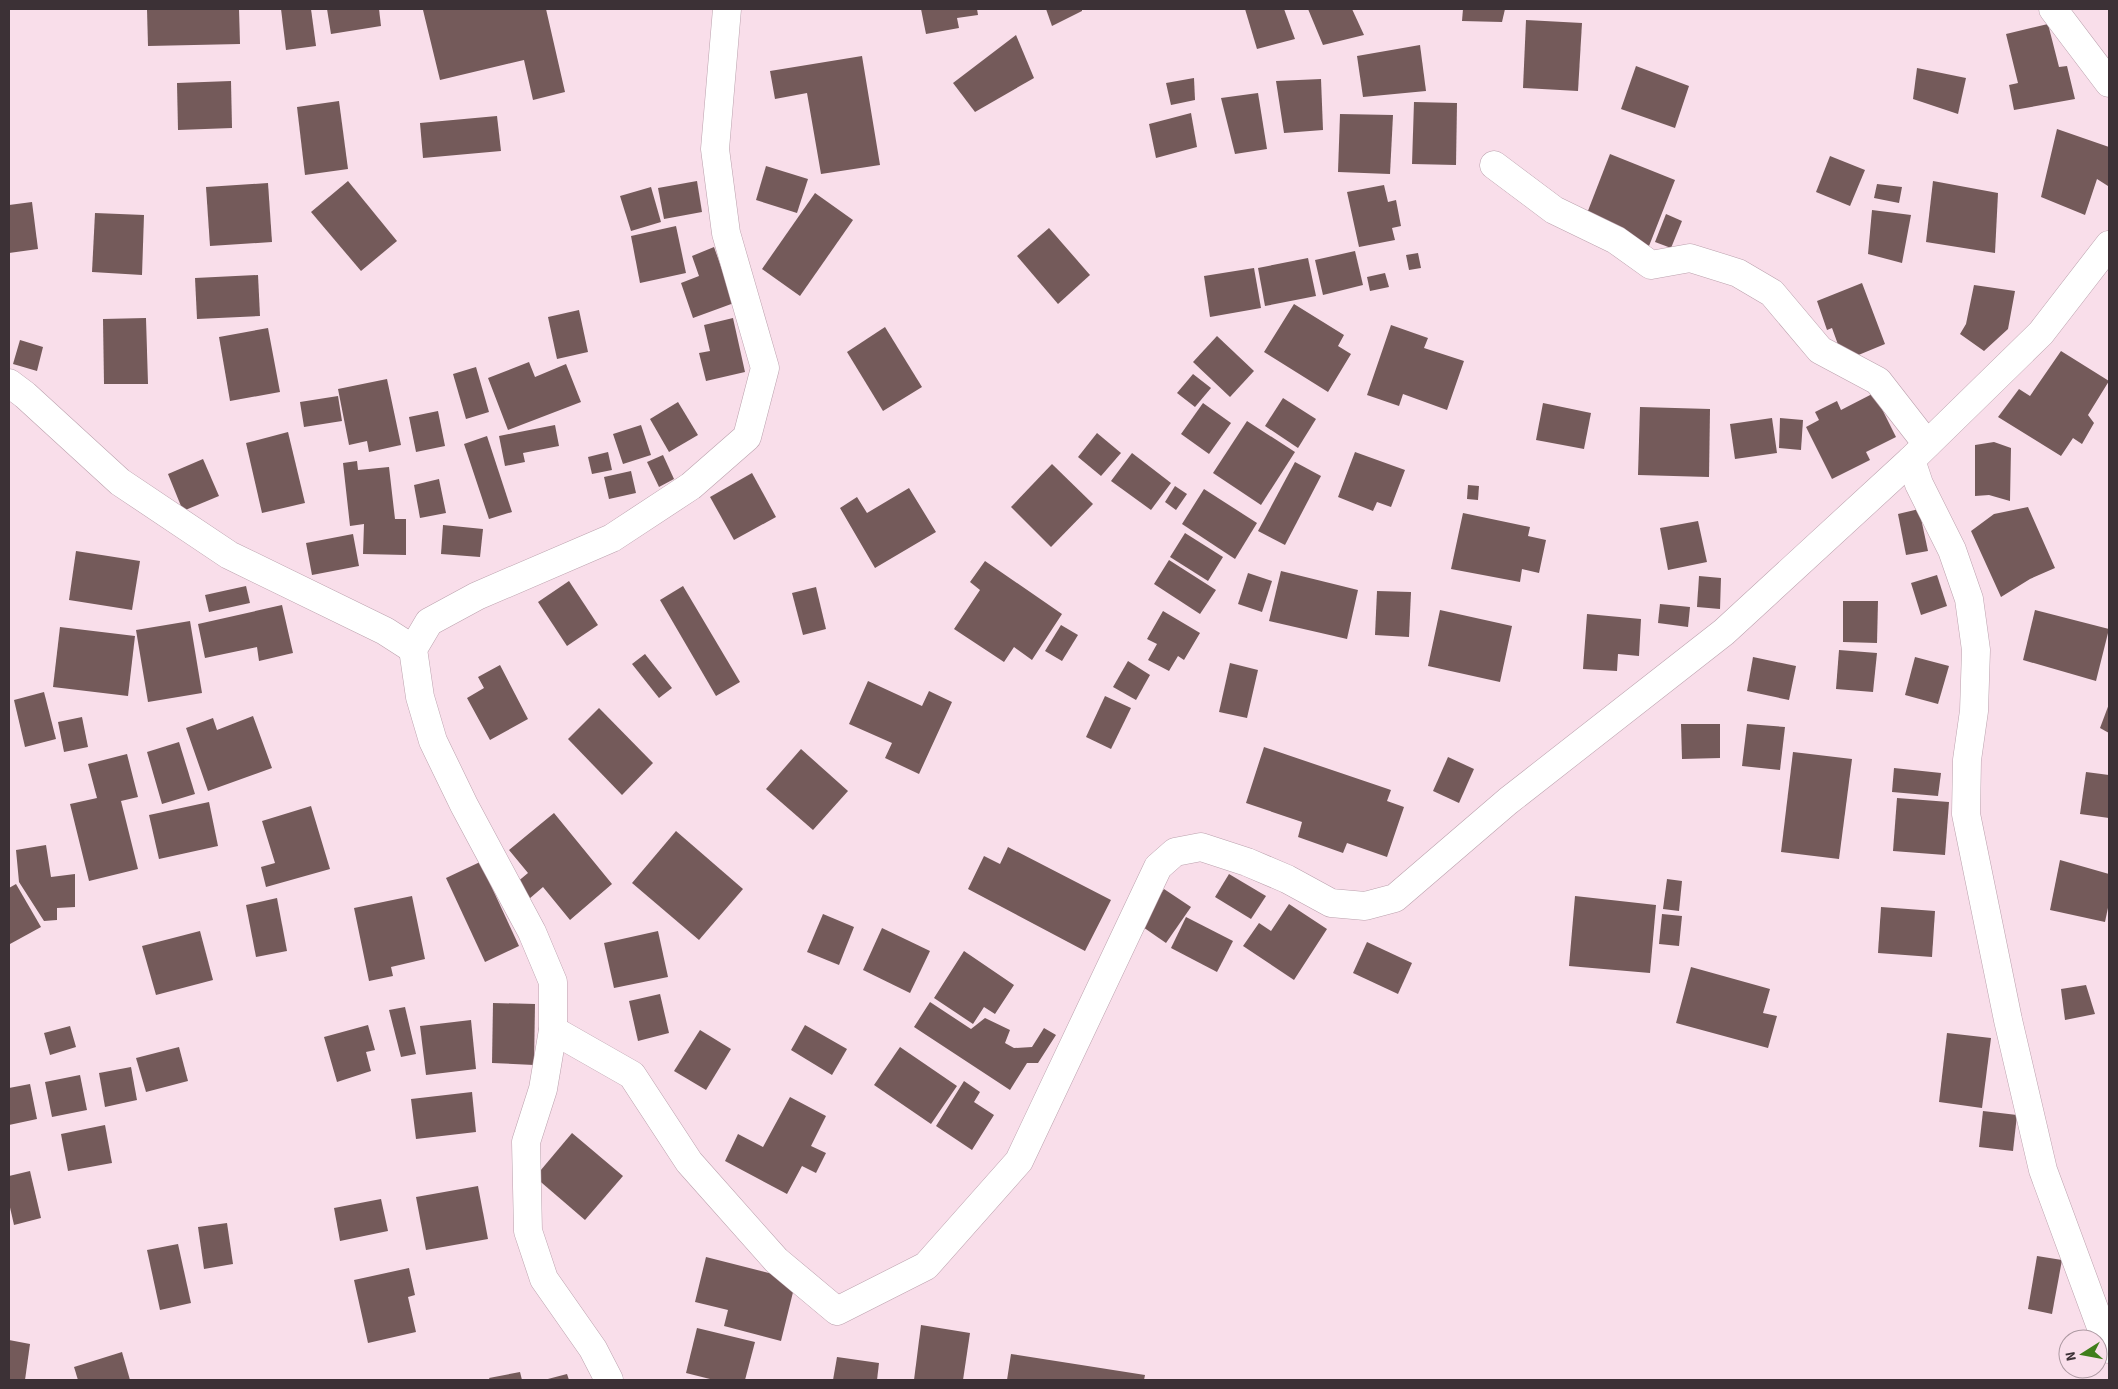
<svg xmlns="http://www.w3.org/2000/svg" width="2118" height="1389" viewBox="0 0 2118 1389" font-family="'Source Sans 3',sans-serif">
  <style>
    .building { fill: #745a5a }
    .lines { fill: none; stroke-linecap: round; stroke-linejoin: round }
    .minor-casing { stroke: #bba1ad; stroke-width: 29 }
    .minor { stroke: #fff; stroke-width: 28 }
  </style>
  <rect width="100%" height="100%" fill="#f9deea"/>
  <g class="building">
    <polygon points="147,9 239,9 240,44 148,46"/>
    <polygon points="281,9 311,9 316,46 286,50"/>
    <polygon points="327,9 379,9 381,26 331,34"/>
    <polygon points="427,9 546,9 565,92 533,100 524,60 440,80 423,10"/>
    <polygon points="921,9 977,9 978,15 957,18 959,28 926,34"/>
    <polygon points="1046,9 1082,9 1082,11 1052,26"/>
    <polygon points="1245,9 1284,9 1295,39 1257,49"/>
    <polygon points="1308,9 1352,9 1364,35 1323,45"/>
    <polygon points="1463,9 1505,9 1502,22 1462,21"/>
    <polygon points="1526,20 1582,23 1578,91 1523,88"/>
    <polygon points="2048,24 2059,67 2067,66 2075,99 2014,110 2009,85 2018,83 2006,34"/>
    <polygon points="1016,35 1034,78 975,112 953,83"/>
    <polygon points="1420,45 1426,91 1363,97 1357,56"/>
    <polygon points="862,56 880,165 821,174 807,93 775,99 770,71"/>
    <polygon points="1636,66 1689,86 1675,128 1621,109"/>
    <polygon points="1917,68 1966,78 1958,114 1913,99"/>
    <polygon points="1194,78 1195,100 1171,105 1166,83"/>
    <polygon points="1321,79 1323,130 1284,133 1276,81"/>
    <polygon points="231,81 232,128 178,130 177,83"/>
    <polygon points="1258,93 1267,149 1235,154 1221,98"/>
    <polygon points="339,101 348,169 305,175 297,107"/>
    <polygon points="1414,102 1457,103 1456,165 1412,164"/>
    <polygon points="1191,113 1197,147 1156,158 1149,124"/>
    <polygon points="1340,114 1393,115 1390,174 1338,172"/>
    <polygon points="497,116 501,151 423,158 420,123"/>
    <polygon points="2057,129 2109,147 2108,186 2097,179 2085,215 2041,197"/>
    <polygon points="1610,154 1675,180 1649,246 1584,221"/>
    <polygon points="1830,156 1865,170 1850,206 1816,192"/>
    <polygon points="766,166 808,179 797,213 756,200"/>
    <polygon points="348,181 397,241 361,271 311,212"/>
    <polygon points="697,181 702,212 664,219 658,188"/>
    <polygon points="1933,181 1998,193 1995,253 1926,242"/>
    <polygon points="268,183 272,242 210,246 206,187"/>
    <polygon points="1877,184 1902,187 1899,203 1874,198"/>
    <polygon points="1384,185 1388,202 1396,200 1401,226 1392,228 1395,240 1359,247 1347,192"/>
    <polygon points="651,187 661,222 631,231 620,196"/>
    <polygon points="815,193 853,220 800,296 762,269"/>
    <polygon points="32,202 38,249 9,253 9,205"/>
    <polygon points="1872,210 1911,215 1902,263 1868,254"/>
    <polygon points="95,213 144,215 142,275 92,272"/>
    <polygon points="1666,214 1682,221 1671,248 1655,242"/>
    <polygon points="676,226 686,273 640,283 631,236"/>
    <polygon points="1049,228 1090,275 1058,304 1017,256"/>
    <polygon points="714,247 734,303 693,318 681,283 699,276 692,256"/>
    <polygon points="1355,251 1363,285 1323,295 1315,260"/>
    <polygon points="1418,253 1421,268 1409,270 1406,255"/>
    <polygon points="1308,258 1316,296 1265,306 1258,268"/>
    <polygon points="1254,268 1261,308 1210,317 1204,276"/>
    <polygon points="1385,273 1389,287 1370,291 1367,277"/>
    <polygon points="258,275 260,316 197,319 195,278"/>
    <polygon points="1862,283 1885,344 1844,361 1832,328 1827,330 1817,301"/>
    <polygon points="1974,285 2015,291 2008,329 1984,351 1960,334 1966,324"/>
    <polygon points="1294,304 1344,335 1338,346 1351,354 1328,392 1264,352"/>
    <polygon points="579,310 588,352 557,359 548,317"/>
    <polygon points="146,318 148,384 104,384 103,319"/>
    <polygon points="733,318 745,372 706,381 699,353 710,351 704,325"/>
    <polygon points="1391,325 1428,338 1424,348 1464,361 1447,410 1403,394 1399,406 1367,395"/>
    <polygon points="885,327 922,387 883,411 847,352"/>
    <polygon points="268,328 280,392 230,401 219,337"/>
    <polygon points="1217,336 1254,371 1230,397 1193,362"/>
    <polygon points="20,340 43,347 37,371 13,364"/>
    <polygon points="2061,351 2109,381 2088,415 2094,423 2082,444 2073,438 2061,456 1998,417 2019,389 2030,396"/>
    <polygon points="529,362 535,377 566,364 581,402 508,430 488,378"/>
    <polygon points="476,367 489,412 466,419 453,374"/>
    <polygon points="1193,374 1211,388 1195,407 1177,393"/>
    <polygon points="387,379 401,445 369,452 367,441 349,445 338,389"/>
    <polygon points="1874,393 1896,437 1866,452 1870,460 1832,479 1806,427 1819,420 1815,412 1837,401 1841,410"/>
    <polygon points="338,396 342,421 304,427 300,402"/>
    <polygon points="1283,398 1316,419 1298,448 1265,426"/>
    <polygon points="678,402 698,435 669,452 650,419"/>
    <polygon points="1203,403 1231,423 1209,454 1181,434"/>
    <polygon points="1543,403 1591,413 1584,449 1536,440"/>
    <polygon points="1640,407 1710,409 1709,477 1638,475"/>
    <polygon points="438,411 445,446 416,452 409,417"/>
    <polygon points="1772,418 1777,453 1735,459 1730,424"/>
    <polygon points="1780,418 1803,420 1801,450 1779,448"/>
    <polygon points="1247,421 1295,452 1261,505 1213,473"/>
    <polygon points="555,425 559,446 523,453 525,462 505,466 499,436"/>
    <polygon points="641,425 651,455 623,464 613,434"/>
    <polygon points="288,432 305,503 262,513 246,443"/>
    <polygon points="1097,433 1121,453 1101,476 1078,457"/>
    <polygon points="487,436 512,512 489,519 464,444"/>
    <polygon points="1994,442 2011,448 2010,501 1989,495 1975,496 1975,445"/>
    <polygon points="608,452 612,470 592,474 588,457"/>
    <polygon points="1355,452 1405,470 1391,507 1377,502 1373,511 1338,497"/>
    <polygon points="1132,453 1171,483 1151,510 1111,481"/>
    <polygon points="663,455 674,479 659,487 647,462"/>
    <polygon points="203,459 219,496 183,511 168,474"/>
    <polygon points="357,461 358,470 389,467 395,519 406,519 406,555 363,554 364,524 350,526 343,463"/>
    <polygon points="1295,462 1321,476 1285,545 1258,531"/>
    <polygon points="1052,464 1093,504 1051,547 1011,507"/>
    <polygon points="631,471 636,493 609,499 604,477"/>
    <polygon points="752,473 776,517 734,540 710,497"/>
    <polygon points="439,479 446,513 420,518 414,485"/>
    <polygon points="1468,485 1479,486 1478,500 1467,499"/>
    <polygon points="1175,486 1187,494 1176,510 1165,502"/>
    <polygon points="909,488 936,532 875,568 840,508 857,497 867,513"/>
    <polygon points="1204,489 1257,523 1235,559 1182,524"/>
    <polygon points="2028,507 2055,568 2030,579 2001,597 1971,531 1994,514"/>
    <polygon points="1919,509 1928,551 1906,555 1898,514"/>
    <polygon points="1463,513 1530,527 1528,536 1546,540 1539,573 1522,569 1520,582 1451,569"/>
    <polygon points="1698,521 1707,562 1668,570 1660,528"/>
    <polygon points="443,525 483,529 480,557 441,554"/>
    <polygon points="1185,533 1223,557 1208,581 1170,557"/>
    <polygon points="353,534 359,566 312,575 306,543"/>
    <polygon points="76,551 140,561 132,610 69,600"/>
    <polygon points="1169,560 1216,590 1200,614 1154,584"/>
    <polygon points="985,561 1062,614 1032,660 1014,647 1004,662 954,629 980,590 970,582"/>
    <polygon points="1281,571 1358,590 1347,639 1269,621"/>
    <polygon points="1248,573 1272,581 1262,612 1238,604"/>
    <polygon points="1937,575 1947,606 1921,615 1911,583"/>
    <polygon points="1699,576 1721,578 1720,609 1697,607"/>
    <polygon points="569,581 598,625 567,646 538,602"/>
    <polygon points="246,586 250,603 209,612 205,595"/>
    <polygon points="683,586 740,682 716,696 660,600"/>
    <polygon points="816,587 826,629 803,635 792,593"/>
    <polygon points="1377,591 1411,592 1409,637 1375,635"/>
    <polygon points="1843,601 1878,601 1877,643 1843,642"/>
    <polygon points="1660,604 1690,607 1688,627 1658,623"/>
    <polygon points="282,605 293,653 259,661 257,647 205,658 198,624"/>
    <polygon points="1440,610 1512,626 1500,682 1428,666"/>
    <polygon points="2035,610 2109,629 2096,681 2023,660"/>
    <polygon points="1163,611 1200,633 1184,660 1178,656 1169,671 1148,660 1157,644 1147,639"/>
    <polygon points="1587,614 1641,619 1639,656 1618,654 1617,671 1583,669"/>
    <polygon points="190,621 202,693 148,702 136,630"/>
    <polygon points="1061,625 1078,635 1062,661 1045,651"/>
    <polygon points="60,627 135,636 128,696 53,687"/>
    <polygon points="1839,650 1877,653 1873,692 1836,689"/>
    <polygon points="645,654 672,688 659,698 632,664"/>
    <polygon points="1753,657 1796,666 1789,700 1747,691"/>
    <polygon points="1915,657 1949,666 1938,704 1905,695"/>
    <polygon points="1128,661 1150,675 1136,700 1113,687"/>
    <polygon points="1230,663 1258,670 1247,718 1219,712"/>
    <polygon points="500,665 528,719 490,740 467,698 484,688 478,677"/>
    <polygon points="868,681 922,706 929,691 952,702 919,774 885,758 892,743 849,724"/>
    <polygon points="44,692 56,739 25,747 14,700"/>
    <polygon points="1105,696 1131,708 1111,749 1086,737"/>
    <polygon points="2109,704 2109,733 2100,728"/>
    <polygon points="599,708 653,763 622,795 568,739"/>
    <polygon points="253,716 272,768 208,791 186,728 213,718 217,730"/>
    <polygon points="82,717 88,747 64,752 58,722"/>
    <polygon points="1681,724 1720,724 1720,758 1682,759"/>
    <polygon points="1747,724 1785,727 1780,770 1742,766"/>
    <polygon points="179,742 195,794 162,804 147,752"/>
    <polygon points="1264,747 1391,790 1387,801 1404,807 1387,857 1347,843 1343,853 1298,837 1302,822 1246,803"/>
    <polygon points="801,749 848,791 813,830 766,789"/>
    <polygon points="1793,752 1852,759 1839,859 1781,852"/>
    <polygon points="127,754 138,797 121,801 138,869 89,881 70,804 97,798 88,764"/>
    <polygon points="1448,757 1474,769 1459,803 1433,791"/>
    <polygon points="1894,768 1941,773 1938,796 1892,792"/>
    <polygon points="2086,772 2109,775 2109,818 2080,814"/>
    <polygon points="1897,798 1949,802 1945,855 1893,851"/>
    <polygon points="209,802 218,846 159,859 149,815"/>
    <polygon points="311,806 330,869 266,887 261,867 275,863 262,821"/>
    <polygon points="554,813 612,884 570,920 543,887 529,899 516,883 528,873 509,850"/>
    <polygon points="676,831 743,889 699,940 632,883"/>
    <polygon points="46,845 51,877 75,874 75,907 57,908 57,920 44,921 19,882 16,850"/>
    <polygon points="1008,847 1111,900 1085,951 968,889 984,856 1000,864"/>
    <polygon points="2060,860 2109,874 2109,903 2105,922 2050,910"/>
    <polygon points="480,862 519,946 485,962 446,878"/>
    <polygon points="1229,874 1266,896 1251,919 1215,897"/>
    <polygon points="1667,879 1682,881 1679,911 1663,909"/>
    <polygon points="16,884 41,927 10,944 9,941 9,888"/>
    <polygon points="1164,889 1191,907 1166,943 1140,925"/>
    <polygon points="412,896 425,959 391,967 393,976 369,981 354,908"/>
    <polygon points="1575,896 1656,905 1650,973 1569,966"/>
    <polygon points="277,898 287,951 256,957 246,905"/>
    <polygon points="1289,904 1327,929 1294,980 1243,946 1259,923 1271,931"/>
    <polygon points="1881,907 1935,911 1932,957 1878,953"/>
    <polygon points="823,914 854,927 839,965 807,952"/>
    <polygon points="1662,914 1682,916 1679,946 1659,944"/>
    <polygon points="1186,917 1233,941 1217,972 1171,948"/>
    <polygon points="882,928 930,951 910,993 863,970"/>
    <polygon points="200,931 213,980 156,995 142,946"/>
    <polygon points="658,931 668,977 614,988 604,943"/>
    <polygon points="1367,942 1412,963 1398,994 1353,973"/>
    <polygon points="964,951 1014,985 995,1014 984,1007 973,1024 934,998"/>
    <polygon points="1691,967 1770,989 1763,1013 1777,1016 1768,1048 1676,1023"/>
    <polygon points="2086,985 2095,1014 2065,1020 2061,989"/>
    <polygon points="660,994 669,1033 638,1041 629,1001"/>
    <polygon points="930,1002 971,1029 985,1018 1010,1030 1005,1043 1014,1048 1032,1047 1044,1028 1056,1035 1038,1063 1027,1063 1010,1090 914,1027"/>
    <polygon points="493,1003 535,1004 534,1065 492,1063"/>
    <polygon points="405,1007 416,1054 401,1057 389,1010"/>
    <polygon points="471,1020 476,1069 426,1075 420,1026"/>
    <polygon points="368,1025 375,1050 366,1052 371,1071 337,1082 324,1037"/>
    <polygon points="805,1025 847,1049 832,1075 791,1050"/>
    <polygon points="70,1026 76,1047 50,1055 44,1033"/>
    <polygon points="700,1030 731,1049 706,1090 674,1071"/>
    <polygon points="1947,1033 1991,1038 1982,1108 1939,1102"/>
    <polygon points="179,1047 188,1081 146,1092 136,1058"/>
    <polygon points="900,1047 957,1086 931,1124 874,1085"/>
    <polygon points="131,1067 137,1100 105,1107 99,1073"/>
    <polygon points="80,1075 87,1110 52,1117 45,1082"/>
    <polygon points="964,1081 980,1092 974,1102 994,1115 972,1150 936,1126"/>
    <polygon points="30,1084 37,1119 9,1125 9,1088"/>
    <polygon points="472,1092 476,1132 416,1139 411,1099"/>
    <polygon points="790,1097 826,1116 811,1146 826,1153 816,1173 802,1166 787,1194 725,1161 738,1134 763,1147"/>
    <polygon points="1983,1111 2017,1115 2013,1151 1979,1147"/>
    <polygon points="105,1125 112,1163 68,1171 61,1134"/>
    <polygon points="572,1133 623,1176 585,1220 535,1177"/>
    <polygon points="30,1171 41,1218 14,1225 9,1203 9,1176"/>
    <polygon points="478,1186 488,1239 426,1250 416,1197"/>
    <polygon points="381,1199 388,1231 340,1241 334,1208"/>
    <polygon points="227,1223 233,1264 204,1269 198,1227"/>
    <polygon points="178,1244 191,1303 160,1310 147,1250"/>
    <polygon points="2037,1256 2062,1260 2052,1314 2028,1309"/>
    <polygon points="706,1257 796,1280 781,1341 724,1326 728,1310 695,1302"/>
    <polygon points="409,1268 415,1295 408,1297 416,1332 368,1343 354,1280"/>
    <polygon points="921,1325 970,1333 963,1380 914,1380"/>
    <polygon points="697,1328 755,1342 745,1380 714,1380 686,1373"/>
    <polygon points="9,1340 30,1344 25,1380 9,1380"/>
    <polygon points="122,1352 130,1380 78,1380 74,1367"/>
    <polygon points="1011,1354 1145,1375 1144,1380 1007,1380"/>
    <polygon points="837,1357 879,1363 877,1380 833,1380"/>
    <polygon points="520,1372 522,1380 490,1380 489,1378"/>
    <polygon points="567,1374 569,1380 544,1380"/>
  </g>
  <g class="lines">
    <defs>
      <g id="minor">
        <polyline points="2053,9 2109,83"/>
        <polyline points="1494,165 1554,210 1616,240 1651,265 1690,258 1738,273 1772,293 1820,350 1878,381 1927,444"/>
        <polyline points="2109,245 2041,333 1911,460 1919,484 1952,550 1969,599 1976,650 1974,711 1967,760 1966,814 2008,1020 2043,1170 2109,1349"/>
        <polyline points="9,383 25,395 120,482 229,555 385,631 413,649"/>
        <polyline points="553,1030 632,1075 689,1162 776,1260 837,1311 926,1266 1019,1161 1158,867 1175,852 1201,847 1247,862 1287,879 1331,903 1365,906 1395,898 1508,801 1724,632 1911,460"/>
        <polyline points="609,1380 593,1349 544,1279 528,1231 526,1142 543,1089 553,1030 553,982 532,932 464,805 433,741 420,697 413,649 429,622 477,596 612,538 691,486 747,437 765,368 726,233 715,149 727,9"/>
      </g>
    </defs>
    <use href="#minor" class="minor-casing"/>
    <use href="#minor" class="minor"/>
  </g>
  <rect width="2118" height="1389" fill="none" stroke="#3c3136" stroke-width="20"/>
  <g transform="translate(2083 1354) rotate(259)"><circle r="24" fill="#f9deea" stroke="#ad99a2"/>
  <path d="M0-4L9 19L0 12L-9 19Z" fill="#3f7e1b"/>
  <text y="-8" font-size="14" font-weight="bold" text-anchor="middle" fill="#3c3136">N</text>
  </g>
</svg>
